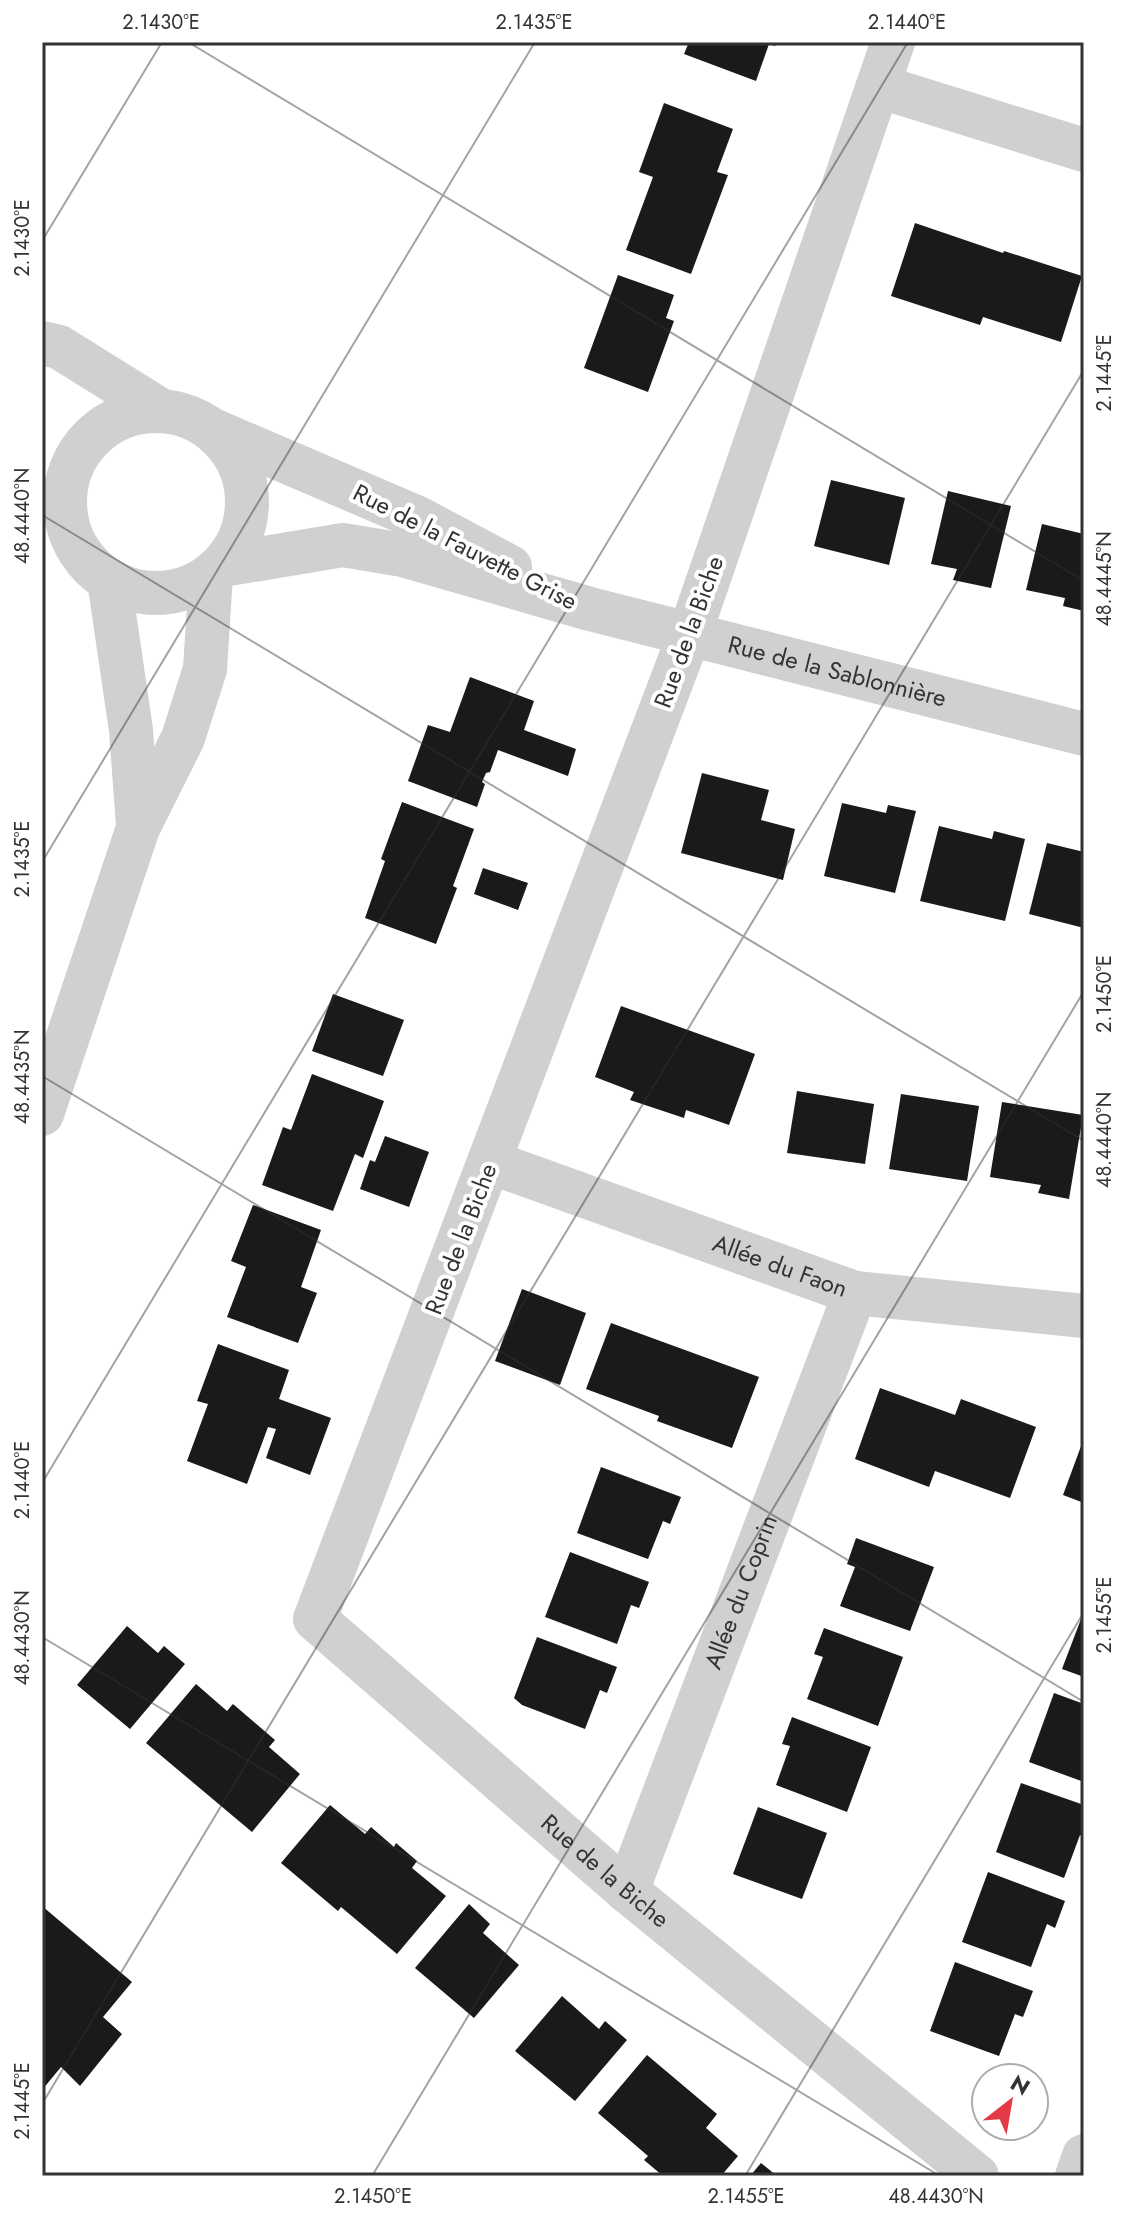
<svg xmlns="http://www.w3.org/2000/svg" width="1126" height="2218" viewBox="0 0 1126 2218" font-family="Jost,sans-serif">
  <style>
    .building { fill: #1a1a1a }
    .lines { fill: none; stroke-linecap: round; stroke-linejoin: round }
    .minor { stroke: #d0d0d0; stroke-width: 44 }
    .ticks { fill: none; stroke: #333; stroke-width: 2; stroke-opacity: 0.45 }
    .labels { text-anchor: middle; stroke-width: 8; stroke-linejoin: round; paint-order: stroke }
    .street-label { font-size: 24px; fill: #333; stroke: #fff }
    .neatline { fill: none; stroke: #333; stroke-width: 3 }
    .ticks-label { font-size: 20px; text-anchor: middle; fill: #333 }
  </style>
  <rect width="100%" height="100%" fill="#fff"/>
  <g class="building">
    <polygon points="689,42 777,42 775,46 769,44 756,81 684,54"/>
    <polygon points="664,103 733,129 717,172 728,175 691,274 626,250 653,177 639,172"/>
    <polygon points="915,223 1003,253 1004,251 1082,276 1061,342 983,317 980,325 891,296"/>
    <polygon points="618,275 674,295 666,318 674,321 648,392 584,368"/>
    <polygon points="831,480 905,498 889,565 814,546"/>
    <polygon points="948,491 1011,506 991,588 953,580 957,569 931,564"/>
    <polygon points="1042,524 1084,534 1084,611 1063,606 1065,598 1026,590"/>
    <polygon points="470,677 534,701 524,730 576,749 568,776 498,750 490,772 486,773 482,782 485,784 477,807 408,781 428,725 450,732"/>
    <polygon points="702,773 769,790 761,820 795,829 783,880 681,853"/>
    <polygon points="402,802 474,829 453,886 457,888 436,944 365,918 385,861 381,859"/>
    <polygon points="842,803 886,813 888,805 916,811 895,893 824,876"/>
    <polygon points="939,826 992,839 994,831 1025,839 1005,921 920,901"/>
    <polygon points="1047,843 1084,852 1084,928 1029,914"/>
    <polygon points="483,868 528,883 518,910 474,894"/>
    <polygon points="333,994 404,1020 383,1076 312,1051"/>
    <polygon points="621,1006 755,1054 729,1125 686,1110 684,1118 630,1100 634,1092 595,1077"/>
    <polygon points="312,1074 384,1101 363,1158 355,1154 333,1211 262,1185 283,1127 291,1130"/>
    <polygon points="797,1091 874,1104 865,1164 787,1153"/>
    <polygon points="901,1094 979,1106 967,1181 889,1169"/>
    <polygon points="1002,1102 1083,1115 1069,1199 1038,1193 1041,1185 990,1177"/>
    <polygon points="385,1136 429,1152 409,1207 360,1189 370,1160 375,1162"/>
    <polygon points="253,1205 321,1230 301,1287 317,1293 298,1343 227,1317 246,1267 231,1261"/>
    <polygon points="522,1289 586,1313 560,1385 495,1361"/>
    <polygon points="611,1323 759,1377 732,1448 657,1421 659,1416 586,1389"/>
    <polygon points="218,1344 289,1370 279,1399 331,1418 310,1475 266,1458 276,1429 268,1427 247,1484 187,1461 208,1404 197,1401"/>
    <polygon points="880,1388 955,1415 961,1399 1036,1427 1010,1498 935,1471 929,1487 855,1459"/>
    <polygon points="1084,1438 1084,1503 1063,1495"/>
    <polygon points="601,1467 681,1497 670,1524 663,1521 648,1559 577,1533"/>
    <polygon points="856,1538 934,1567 910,1631 840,1606 855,1567 847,1564"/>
    <polygon points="570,1552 649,1582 639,1608 631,1605 617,1644 545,1617"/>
    <polygon points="1084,1611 1084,1677 1062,1669"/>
    <polygon points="127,1626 158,1653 164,1646 185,1664 130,1729 77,1685"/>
    <polygon points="824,1628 903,1657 878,1726 807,1699 823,1657 814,1654"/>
    <polygon points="537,1637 617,1667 607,1693 600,1690 585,1729 522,1705 514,1698"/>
    <polygon points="196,1684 227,1711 233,1704 275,1740 269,1747 300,1774 252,1832 146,1743"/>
    <polygon points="1054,1693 1084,1704 1084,1782 1029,1762"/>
    <polygon points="792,1717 871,1747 847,1812 776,1785 790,1746 782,1744"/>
    <polygon points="1021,1783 1084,1805 1084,1837 1080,1835 1064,1878 996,1852"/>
    <polygon points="330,1805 365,1834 371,1827 394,1847 396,1843 417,1861 412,1868 446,1896 397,1954 341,1907 338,1911 281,1863"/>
    <polygon points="758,1807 827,1833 802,1899 733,1874"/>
    <polygon points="988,1872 1065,1901 1055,1928 1047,1924 1031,1967 962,1942"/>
    <polygon points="469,1904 490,1924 483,1933 519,1965 474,2018 415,1968"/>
    <polygon points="42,1906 132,1982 103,2017 122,2034 80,2086 61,2067 42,2090"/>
    <polygon points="955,1962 1033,1991 1023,2017 1015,2014 999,2056 930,2031"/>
    <polygon points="562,1996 599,2029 605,2021 627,2040 575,2101 515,2051"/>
    <polygon points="647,2055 717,2114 706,2128 738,2156 721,2176 663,2176 644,2160 648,2156 598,2113"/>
    <polygon points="761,2163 777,2176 750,2176"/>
  </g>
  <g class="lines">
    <g class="minor">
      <path id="s1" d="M893 42 690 633 315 1619 627 1891 977 2176"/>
      <polyline points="878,86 1084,150"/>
      <polyline points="42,343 59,347 160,410"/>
      <circle cx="156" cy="502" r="91"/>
      <polyline points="215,431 418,518 510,567"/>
      <path id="s2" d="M223 565 343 545 403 555 590 609 1084 734"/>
      <polyline points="109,580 131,730 138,826"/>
      <polyline points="42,1114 138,828 183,738 205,669 211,575"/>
      <path id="s3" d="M490 1162 855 1293 1084 1316"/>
      <path id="s4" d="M627 1891 855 1293"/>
      <polyline points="1077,2176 1084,2156"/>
    </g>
  </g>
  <path class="ticks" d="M188 42 1084 581M42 241 162 42M42 515 1084 1141M42 862 535 42M42 1076 1084 1702M42 1483 908 42M42 1637 940 2176M42 2104 1084 370M372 2176 1084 991M745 2176 1084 1612"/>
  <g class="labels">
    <g class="street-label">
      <text transform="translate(465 547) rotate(27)" y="8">Rue de la Fauvette Grise</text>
      <text transform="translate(689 632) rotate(-70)" y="8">Rue de la Biche</text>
      <text dy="8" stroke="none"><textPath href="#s2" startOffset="632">Rue de la Sablonnière</textPath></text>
      <text transform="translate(461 1239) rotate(-69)" y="8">Rue de la Biche</text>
      <text dy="8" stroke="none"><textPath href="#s3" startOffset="308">Allée du Faon</textPath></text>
      <text dy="8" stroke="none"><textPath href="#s4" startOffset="320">Allée du Coprin</textPath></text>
      <text dy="8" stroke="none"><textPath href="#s1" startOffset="2064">Rue de la Biche</textPath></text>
    </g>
  </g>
  <rect width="1126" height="2218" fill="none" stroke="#ffffff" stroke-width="88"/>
  <g transform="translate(1010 2102) rotate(31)"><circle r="38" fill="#ffffff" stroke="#adadad" stroke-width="2"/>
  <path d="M0-6L14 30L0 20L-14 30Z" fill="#e63946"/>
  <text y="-12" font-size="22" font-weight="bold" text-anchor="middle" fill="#333333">N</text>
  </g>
  <rect x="44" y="44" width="1038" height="2130" class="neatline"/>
  <g class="ticks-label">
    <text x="161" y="29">2.1430°E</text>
    <text x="534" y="29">2.1435°E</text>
    <text x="907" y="29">2.1440°E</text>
    <text transform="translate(22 238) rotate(-90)" y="7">2.1430°E</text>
    <text transform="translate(1104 373) rotate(-90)" y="7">2.1445°E</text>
    <text transform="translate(22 516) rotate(-90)" y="7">48.4440°N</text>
    <text transform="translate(1104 579) rotate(-90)" y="7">48.4445°N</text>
    <text transform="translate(22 859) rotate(-90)" y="7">2.1435°E</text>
    <text transform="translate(1104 994) rotate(-90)" y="7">2.1450°E</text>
    <text transform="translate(22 1077) rotate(-90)" y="7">48.4435°N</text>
    <text transform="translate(1104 1140) rotate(-90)" y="7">48.4440°N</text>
    <text transform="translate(22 1480) rotate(-90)" y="7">2.1440°E</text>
    <text transform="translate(1104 1615) rotate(-90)" y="7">2.1455°E</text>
    <text transform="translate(22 1638) rotate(-90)" y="7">48.4430°N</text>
    <text transform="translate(22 2101) rotate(-90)" y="7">2.1445°E</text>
    <text x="373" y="2203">2.1450°E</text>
    <text x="746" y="2203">2.1455°E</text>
    <text x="936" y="2203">48.4430°N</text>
  </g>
</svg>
